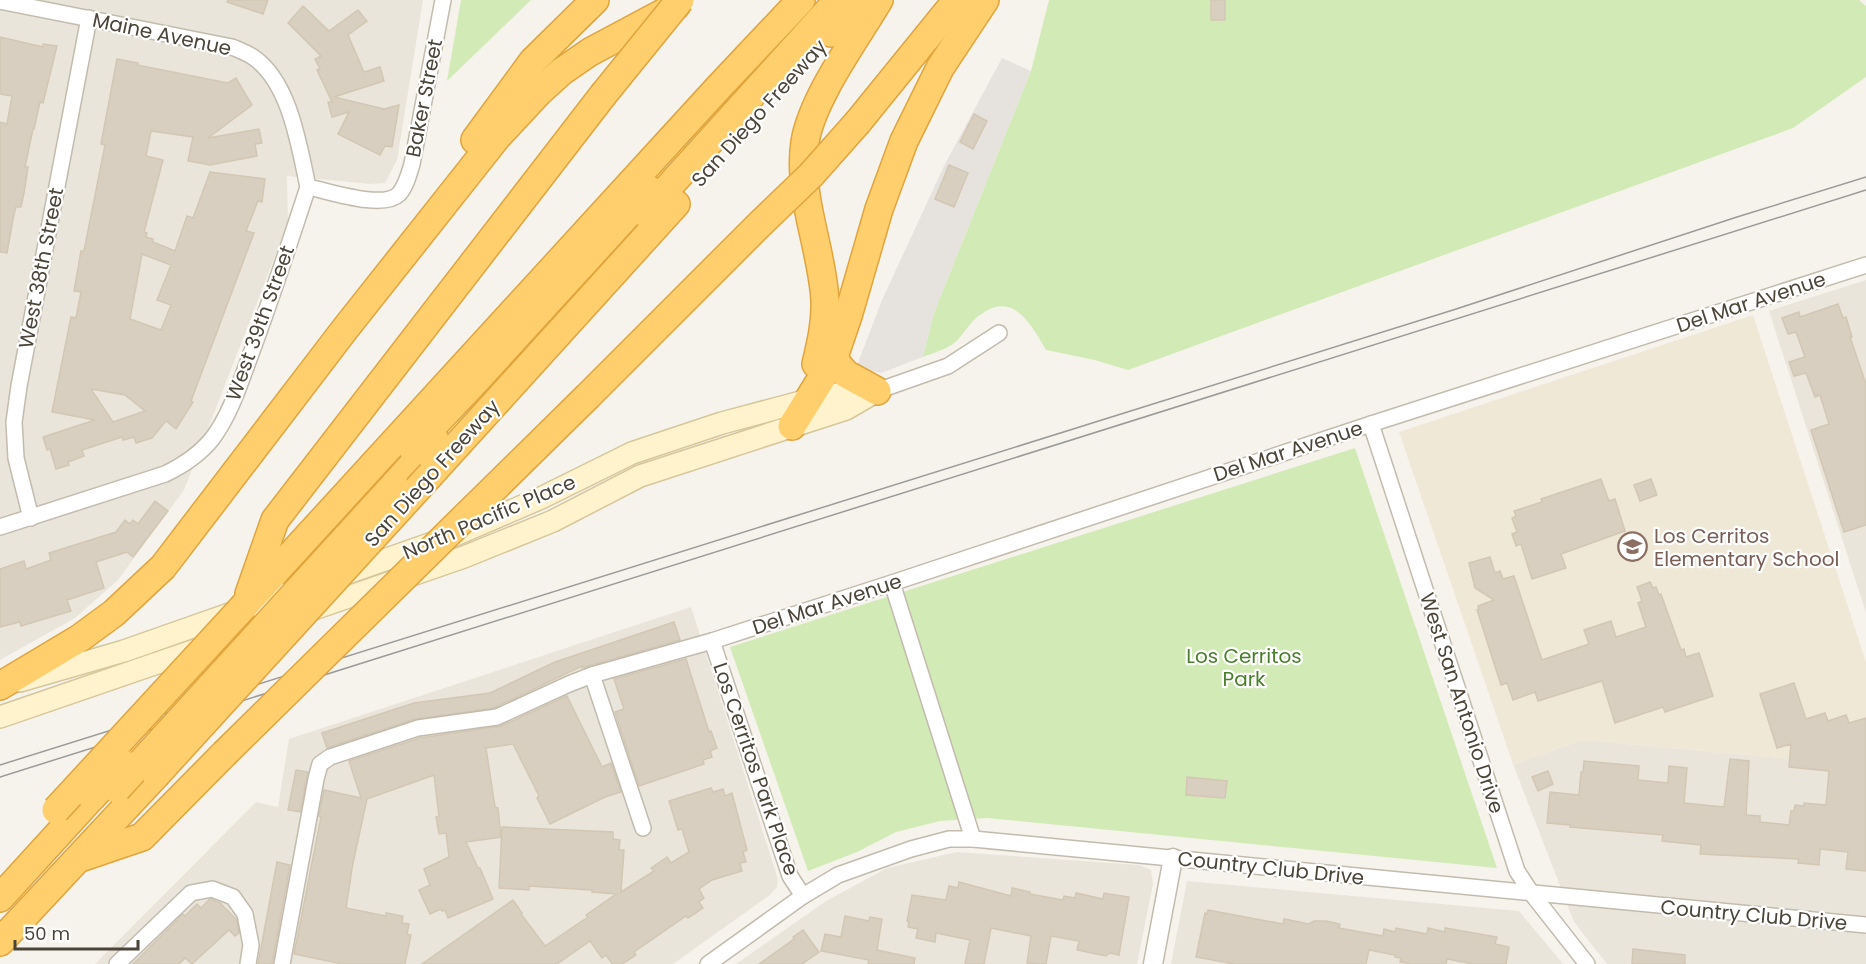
<svg xmlns="http://www.w3.org/2000/svg" width="1866" height="964" viewBox="0 0 1866 964" font-family="Poppins,sans-serif">
  <style>
    .residential { fill: #eae5da }
    .industrial { fill: #e6e2dd }
    .education { fill: #efe8d6 }
    .green { fill: #d2eab5 }
    .building { fill: #d8cfc1; stroke: #d3c7b4; stroke-width: 1.5; fill-rule: evenodd }
    .lines { fill: none; stroke-linecap: round; stroke-linejoin: round }
    .minor-casing { stroke: #c2bbae; stroke-width: 18 }
    .tertiary-casing { stroke: #c2bbae; stroke-width: 21 }
    .secondary-casing { stroke: #d6c79b; stroke-width: 24 }
    .motorway-casing { stroke: #e0a43c; stroke-width: 30 }
    .minor { stroke: #fff; stroke-width: 15 }
    .tertiary { stroke: #fff; stroke-width: 18 }
    .secondary { stroke: #fff3cd; stroke-width: 21 }
    .motorway { stroke: #ffcf6e; stroke-width: 27 }
    .tram { stroke: #9a9a9a; stroke-width: 1.5 }
    .motorway-bridge-casing { stroke: #e0a43c; stroke-width: 30; stroke-linecap: butt }
    .motorway-bridge { stroke: #ffcf6e; stroke-width: 27 }
    .labels { text-anchor: middle; stroke-width: 4.5; stroke-linejoin: round; paint-order: stroke }
    .street-label { font-size: 20px; fill: #4b4439; stroke: #fff }
    .education-label { font-size: 20px; fill: #785e54; stroke: #fff; text-anchor: start }
    .park-label { font-size: 20px; fill: #4a7f2a; stroke: #fff }
  </style>
  <rect width="100%" height="100%" fill="#f6f3ec"/>
  <g class="residential">
    <polygon points="0,0 423,0 397,160 385,183 370,184 287,176 288,223 184,490 118,580 75,618 0,660"/>
    <polygon points="1866,280 1866,613 1769,311"/>
    <polygon points="691,607 778,879 777,887 770,895 673,964 95,964 256,802 278,807 289,739"/>
    <polygon points="1583,740 1866,766 1866,964 1607,964 1574,922 1513,764"/>
    <polygon points="957,852 1139,865 1151,870 1153,884 1137,964 736,964 826,901 887,868"/>
    <polygon points="1187,881 1519,911 1563,964 1171,964"/>
  </g>
  <polygon class="industrial" points="1002,58 1031,71 934,313 923,357 881,373 856,368 882,300 944,166"/>
  <polygon class="education" points="1753,315 1866,662 1866,766 1583,740 1513,764 1399,432"/>
  <g class="green">
    <polygon points="461,0 531,0 447,81"/>
    <path d="M1049 0H1859L1866 6V77L1793 128 1128 370 1095 360 1046 350C1029 320 1010 287 974 320 967 327 961 338 953 344 945 350 932 353 923 357L934 313 1031 71Z"/>
    <polygon points="1355,448 1497,868 987,818 940,821 896,832 857,852 808,871 730,647"/>
  </g>
  <g class="building">
    <polygon points="228,0 268,0 263,14 227,2"/>
    <rect x="1211" y="0" width="14" height="20"/>
    <polygon points="303,6 329,31 358,10 367,21 348,35 364,72 380,67 384,81 334,97 384,109 399,105 392,147 385,146 380,155 338,134 349,112 332,117 328,102 332,102 317,70 320,69 315,59 321,56 288,23"/>
    <polygon points="0,37 43,47 43,44 57,46 43,103 40,102 34,129 33,129 25,167 28,167 24,193 21,207 16,207 14,214 7,253 0,252 0,122 7,124 12,96 0,94"/>
    <path d="M117 59 138 63 137 65 228 83 236 78 252 105 208 138 259 129 262 143 255 144 257 156 210 165 188 161 193 137 151 131 146 156 163 160 144 232 147 233 146 237 153 239V242L175 251 187 216 193 218 210 172 265 179 262 202 258 201 246 231 254 233 191 401 193 402 176 429 166 421 152 438 136 443 134 437 123 440 122 437 82 450 84 456 68 462 69 465 56 469 50 449 47 450 43 437 95 420 52 412 71 317 76 318 81 292 74 291 81 251H84L105 145 101 144ZM142 254 171 265 157 300 171 305 161 330 130 319ZM91 389 125 395 145 411 113 422Z"/>
    <polygon points="974,114 987,121 973,149 960,142"/>
    <polygon points="949,165 968,173 954,207 935,199"/>
    <polygon points="1838,304 1843,318 1846,317 1852,337 1850,337 1866,384 1866,525 1844,532 1811,430 1829,424 1820,395 1815,397 1806,373 1794,376 1789,362 1805,357 1796,332 1788,334 1782,318 1799,312 1800,317"/>
    <polygon points="1601,479 1609,501 1615,499 1625,531 1561,554 1566,568 1532,579 1521,544 1516,546 1512,534 1517,532 1512,518 1516,516 1514,511 1542,502 1541,499"/>
    <polygon points="1651,479 1657,495 1640,501 1634,485"/>
    <polygon points="155,501 168,511 133,557 127,552 96,562 104,588 67,600 71,611 21,626 20,622 0,627 0,569 24,561 26,569 51,560 49,553 116,532 125,520 130,524 133,520 138,524"/>
    <polygon points="1490,557 1495,573 1500,571 1503,579 1514,576 1542,660 1589,644 1584,630 1611,621 1616,637 1646,627 1638,603 1642,601 1637,587 1650,582 1653,588 1656,587 1659,595 1661,594 1681,650 1684,649 1686,657 1699,653 1713,696 1665,712 1663,707 1615,723 1602,681 1538,701 1535,692 1513,700 1507,683 1501,685 1477,610 1479,609 1478,606 1494,600 1475,588 1469,563"/>
    <polygon points="674,622 680,640 582,668 582,666 494,708 415,719 327,748 322,733 414,703 490,693 555,662"/>
    <polygon points="686,659 709,732 711,731 717,748 710,751 712,757 703,760 704,764 639,786 615,712 624,709 614,679"/>
    <polygon points="1794,683 1806,719 1825,713 1828,721 1846,715 1849,723 1866,718 1866,871 1846,869 1848,852 1820,849 1819,865 1798,863 1799,859 1700,854 1701,845 1662,841 1663,835 1570,827 1570,825 1547,823 1550,792 1579,795 1581,772 1583,772 1584,761 1639,766 1638,780 1668,783 1669,766 1687,768 1684,803 1724,807 1730,759 1749,761 1746,815 1760,816 1760,822 1789,825 1791,811 1794,811 1795,805 1804,806 1804,803 1826,805 1829,771 1789,767 1791,744 1777,748 1760,694"/>
    <polygon points="567,696 602,767 611,763 621,792 605,797 550,824 537,798 539,796 513,744 486,748 495,807 498,808 501,837 466,842 478,868 480,868 493,899 448,918 445,910 442,911 441,909 430,914 419,890 430,885 424,869 449,857 446,833 439,834 436,817 439,816 434,775 367,799 353,863 346,908 386,916 386,913 403,916 402,923 409,924 407,934 411,935 405,964 342,964 294,954 321,817 319,816 324,790 361,798 349,761 420,738 501,726"/>
    <polygon points="296,770 308,772 300,812 288,810"/>
    <polygon points="1548,771 1553,784 1538,791 1532,777"/>
    <polygon points="1187,777 1227,781 1225,798 1186,795"/>
    <polygon points="711,788 713,792 723,789 725,796 732,793 747,850 743,852 746,862 740,863 742,871 712,880 699,889 704,898 699,902 703,908 688,918 686,916 634,952 636,955 622,964 612,964 606,955 602,958 590,941 557,964 422,964 513,900 522,913 521,914 545,946 588,917 586,915 616,894 592,892 592,890 529,886 529,890 499,888 502,827 613,832 613,839 620,840 619,850 624,850 621,892 654,871 651,868 667,857 671,863 689,852 682,829 678,830 669,801"/>
    <polygon points="277,862 290,865 272,964 258,964"/>
    <polygon points="959,882 1011,896 1012,888 1030,892 1030,894 1063,900 1064,896 1075,898 1076,893 1103,899 1104,893 1129,897 1119,955 1110,953 1106,956 1077,950 1079,941 1051,936 1046,964 1027,963 1031,936 991,928 984,964 965,964 970,940 936,933 935,942 916,938 918,929 908,927 909,922 907,921 912,895 946,900 949,886 958,888"/>
    <polygon points="210,899 220,903 236,919 239,933 235,936 229,930 192,964 185,958 179,964 133,964 183,914 185,916 197,904 201,908"/>
    <polygon points="1208,910 1283,924 1284,919 1309,924 1314,921 1326,921 1340,924 1339,928 1383,936 1384,929 1395,932 1396,928 1427,934 1428,928 1445,932 1445,928 1497,937 1495,944 1509,947 1506,964 1473,964 1447,959 1446,964 1411,964 1400,962 1401,958 1395,957 1395,955 1369,950 1366,964 1234,964 1196,957 1205,913 1207,914"/>
    <polygon points="845,916 869,921 870,917 882,919 877,950 915,958 914,964 868,964 869,960 821,951 825,934 841,937"/>
    <polygon points="803,930 819,952 802,964 759,964 794,939 793,937"/>
    <polygon points="1633,949 1685,955 1685,964 1632,964"/>
  </g>
  <g class="lines">
    <defs>
      <g id="minor">
        <path d="M0 1 232 47C239 50 247 53 253 57 290 82 299 146 308 187"/>
        <path d="M308 187C329 191 383 210 399 194 406 186 409 174 412 164L443 0"/>
        <polyline points="877,391 948,366 999,333"/>
        <polyline points="1371,424 1517,871 1532,894 1587,964"/>
        <polyline points="31,518 16,458 14,422 19,386 89,18"/>
        <path d="M0 527 165 474C184 465 199 455 212 439 231 414 241 380 252 351 272 297 290 242 308 187"/>
        <polyline points="892,583 973,839"/>
        <polyline points="712,641 790,876 803,896"/>
        <polyline points="592,675 643,828"/>
        <polyline points="117,964 191,893 212,889 233,897 245,914 251,945 248,964"/>
        <polyline points="282,964 316,779 320,764 330,757 418,728 497,717 569,684 592,675 712,641 892,583 1371,424 1866,265"/>
        <polyline points="708,964 803,896 838,875 911,849 949,839 973,839 1866,925"/>
      </g>
      <polyline id="tertiary" points="1153,964 1173,858"/>
      <g id="secondary">
        <polyline points="339,576 455,535 541,498 632,453 722,423 808,400 841,393 871,391"/>
        <polyline points="305,612 464,557 553,521 640,476 846,409 877,391"/>
        <polyline points="20,681 124,651 298,590"/>
        <polyline points="0,717 265,626"/>
      </g>
      <g id="motorway">
        <polyline points="831,33 861,0"/>
        <polyline points="858,122 957,0"/>
        <polyline points="475,140 533,61 595,0"/>
        <polyline points="645,213 838,0"/>
        <polyline points="823,347 846,374 877,391"/>
        <path d="M816 364C821 343 826 322 825 300 822 248 797 195 805 142 812 98 856 39 879 0"/>
        <polyline points="588,396 760,224"/>
        <polyline points="792,426 833,360 848,316 879,209 904,141 940,68 985,0"/>
        <polyline points="412,448 472,385 650,190"/>
        <polyline points="431,474 676,204"/>
        <polyline points="394,485 435,440"/>
        <polyline points="249,594 275,520 603,95"/>
        <polyline points="244,606 718,88 801,0"/>
        <polyline points="0,686 80,638 114,613 163,567 345,329 497,137 538,93 561,72 590,52 676,6"/>
        <polyline points="80,858 142,837 224,754"/>
        <polyline points="0,898 92,797"/>
        <polyline points="0,942 156,775"/>
      </g>
    </defs>
    <use href="#minor" class="minor-casing"/>
    <use href="#tertiary" class="tertiary-casing"/>
    <use href="#secondary" class="secondary-casing"/>
    <use href="#motorway" class="motorway-casing"/>
    <use href="#minor" class="minor"/>
    <use href="#tertiary" class="tertiary"/>
    <use href="#secondary" class="secondary"/>
    <use href="#motorway" class="motorway"/>
    <g class="tram">
      <polyline points="0,765 1453,310 1737,217 1866,177"/>
      <polyline points="0,777 1866,190"/>
    </g>
    <defs>
      <g id="motorway-bridge">
        <polyline points="603,95 680,0"/>
        <polyline points="760,224 811,175 858,122"/>
        <polyline points="224,754 588,396"/>
        <polyline points="156,775 431,474"/>
        <polyline points="117,789 394,485"/>
        <polyline points="92,797 124,764"/>
        <polyline points="56,810 244,606"/>
      </g>
    </defs>
    <use href="#motorway-bridge" class="motorway-bridge-casing"/>
    <use href="#motorway-bridge" class="motorway-bridge"/>
  </g>
  <defs>
    <symbol id="school-ring" viewBox="-11 -11 22 22"><circle r="9.5" fill="#fff" stroke="#8d6e63" stroke-width="1.5"/><path d="M0-5L7-2L0 1L-7-2ZM-4 1L0 2.5L4 1V4Q0 6-4 4Z" fill="#8d6e63"/></symbol>
  </defs>
  <g fill-rule="evenodd">
    <use href="#school-ring" x="1616" y="530" width="33" height="33"/>
  </g>
  <g class="labels">
    <g class="street-label">
      <text transform="translate(162 34) rotate(12)" y="7">Maine Avenue</text>
      <text transform="translate(424 98) rotate(-79)" y="7">Baker Street</text>
      <text transform="translate(759 113) rotate(-48)" y="7">San Diego Freeway</text>
      <text transform="translate(41 268) rotate(-79)" y="7">West 38th Street</text>
      <text transform="translate(1751 302) rotate(-18)" y="7">Del Mar Avenue</text>
      <text transform="translate(260 323) rotate(-70)" y="7">West 39th Street</text>
      <text transform="translate(1288 451) rotate(-18)" y="7">Del Mar Avenue</text>
      <text transform="translate(432 473) rotate(-48)" y="7">San Diego Freeway</text>
      <text transform="translate(489 517) rotate(-23)" y="7">North Pacific Place</text>
      <text transform="translate(827 604) rotate(-18)" y="7">Del Mar Avenue</text>
      <text transform="translate(1462 703) rotate(72)" y="7">West San Antonio Drive</text>
      <text transform="translate(756 769) rotate(71)" y="7">Los Cerritos Park Place</text>
      <text transform="translate(1271 868) rotate(6)" y="7">Country Club Drive</text>
      <text transform="translate(1754 915) rotate(5)" y="7">Country Club Drive</text>
    </g>
    <g class="education-label">
      <text x="1654" y="543">Los Cerritos<tspan x="1654" dy="23">Elementary School</tspan></text>
    </g>
    <g class="park-label">
      <text x="1244" y="663">Los Cerritos<tspan x="1244" dy="23">Park</tspan></text>
    </g>
  </g>
  <path d="M15 940v9h123v-9" fill="none" stroke="#4b4439" stroke-width="3"/>
  <text x="24" y="940" font-size="18" fill="#4b4439" stroke="#ffffff" stroke-width="4.5" paint-order="stroke">50 m</text>
</svg>
